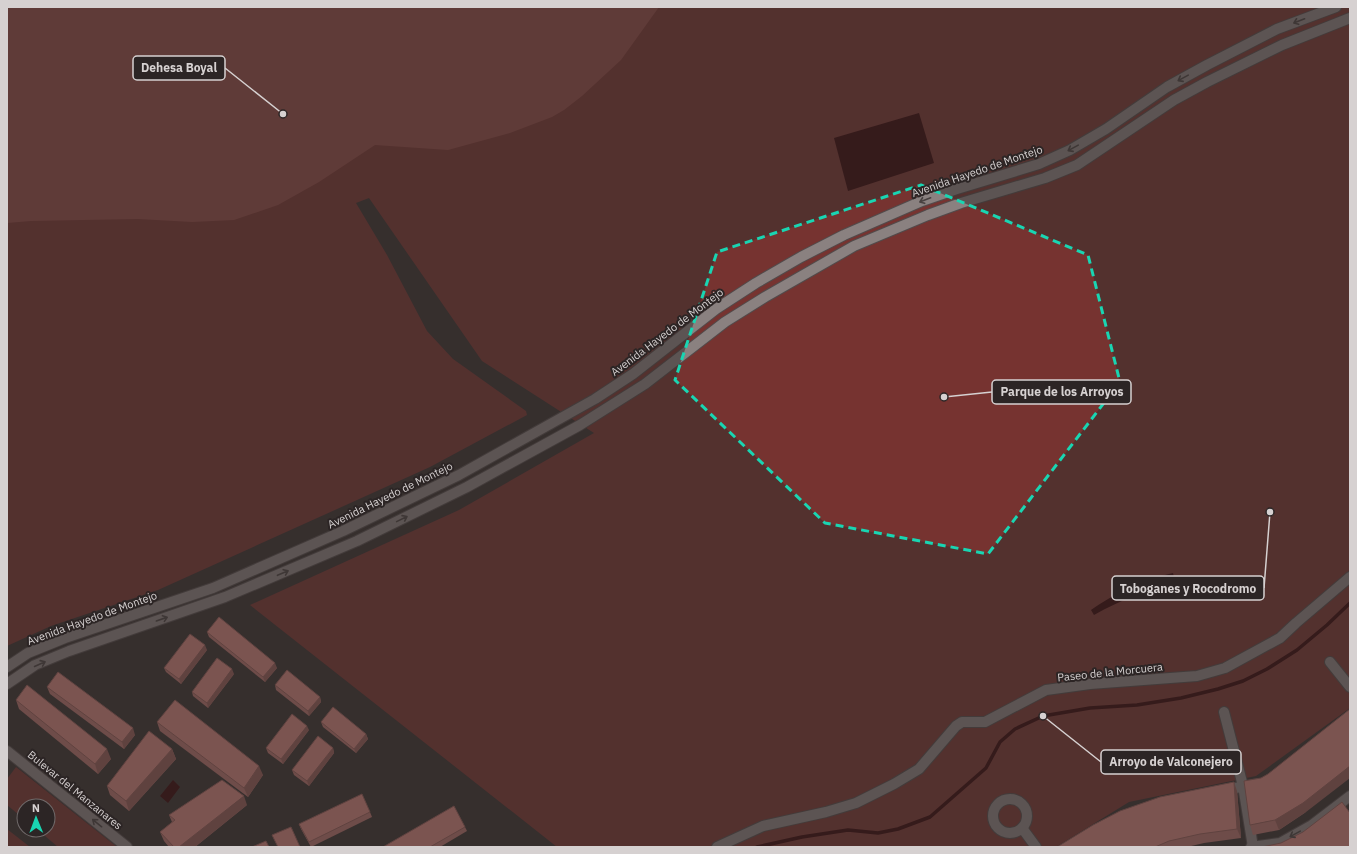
<svg xmlns="http://www.w3.org/2000/svg" width="1357" height="854" viewBox="0 0 1357 854" font-family="'IBM Plex Sans',sans-serif">
  <style>
    .green { fill: #763330 }
    .forest { fill: #914a45 }
    .water { fill: #340305 }
    .lines { fill: none; stroke-linecap: round; stroke-linejoin: round }
    .stream { stroke: #340305; stroke-width: 3.5 }
    .minor-casing { stroke: #524b4b; stroke-width: 12 }
    .minor { stroke: #8a8180; stroke-width: 10 }
    .wall { fill: #b26f6a }
    .shaded-wall { fill: #915a56 }
    .building { fill: #cf817b; stroke: #915a56 }
    .oneway { stroke: #484140 }
    .marked { fill: none; stroke: #19d5b2; stroke-width: 3; stroke-dasharray: 8 5; stroke-linejoin: round }
    .labels { text-anchor: middle; stroke-width: 4; stroke-linejoin: round; paint-order: stroke }
    .street-label { font-size: 11px; fill: #d6d1d1; stroke: #2c2525 }
    .leader { fill: none; stroke: #d6d1d1; stroke-width: 1.5 }
    .callout-dot { fill: #d6d1d1; stroke: #2c2525; stroke-width: 1.5 }
    .callout { fill: #2c2525; stroke: #d6d1d1; stroke-width: 1.5 }
    .callout-label { font-size: 12px; text-anchor: middle; font-weight: bold; fill: #d6d1d1 }
  </style>
  <rect width="100%" height="100%" fill="#372f2e"/>
  <g class="green">
    <polygon points="7,7 1350,7 1350,708 1256,776 1129,802 1056,847 557,847 250,605 459,510 594,433 482,361 369,198 356,203 387,255 427,331 453,359 526,411 527,415 430,467 158,590 51,626 7,646"/>
    <polygon points="16,767 117,847 58,847 38,830 48,830 48,806 24,806 24,819 7,805 7,779"/>
    <polygon points="7,829 30,847 7,847"/>
  </g>
  <polygon class="forest" points="7,7 659,7 621,60 582,96 564,110 552,117 510,133 448,150 375,145 319,182 278,205 234,220 192,222 138,219 83,220 31,221 7,223"/>
  <g class="water">
    <polygon points="919,113 934,163 848,191 834,138"/>
    <path d="M1173 573 1176 585C1145 590 1121 600 1094 615L1091 610C1119 591 1140 581 1173 573Z"/>
    <polygon points="173,780 180,787 168,803 160,796"/>
  </g>
  <g class="lines">
    <polyline class="stream" points="757,847 802,837 848,830 878,833 898,829 930,817 986,768 1000,742 1015,729 1043,716 1090,708 1137,705 1181,698 1218,689 1243,681 1267,669 1297,650 1327,625 1350,603"/>
    <defs>
      <g id="minor">
        <polyline points="1330,662 1350,687"/>
        <polyline points="7,667 28,653 65,638 213,588 343,531 459,475 595,399 633,374 716,309 756,283 801,257 844,235 922,201 957,189 1039,164 1070,150 1106,129 1167,87 1207,65 1277,29 1336,7"/>
        <polyline points="7,684 35,665 69,651 225,597 357,541 467,487 580,425 645,384 725,322 765,297 854,246 928,215 961,203 1045,178 1077,165 1174,100 1207,82 1282,45 1350,18"/>
        <polyline points="1224,712 1243,786 1253,847"/>
        <polyline points="7,751 127,847"/>
        <polyline points="1224,790 1258,784"/>
        <circle cx="1010" cy="816" r="17"/>
        <polyline points="1022,828 1036,847"/>
        <polyline points="717,847 763,826 826,812 856,803 894,784 919,769 956,726 962,722 985,722 1046,690 1090,684 1197,676 1225,668 1280,638 1296,623 1350,577"/>
        <polyline points="1251,847 1280,843 1312,825 1350,796"/>
      </g>
    </defs>
    <use href="#minor" class="minor-casing"/>
    <use href="#minor" class="minor"/>
  </g>
  <g class="wall">
    <polygon points="207,632 277,668 265,682 209,637"/>
    <polygon points="207,650 181,684 166,672 164,668"/>
    <polygon points="234,674 208,708 193,696 192,692"/>
    <polygon points="275,685 320,697 321,702 309,716 276,690"/>
    <polygon points="47,687 135,735 124,749 50,694"/>
    <polygon points="16,700 111,759 98,774 19,709"/>
    <polygon points="157,722 263,775 248,797 160,731"/>
    <polygon points="321,722 366,734 368,739 356,753 323,727"/>
    <polygon points="309,730 283,764 268,753 266,748"/>
    <polygon points="333,748 334,753 309,786 294,775 292,770"/>
    <polygon points="172,749 176,759 129,811 110,795 107,786"/>
    <polygon points="1237,791 1241,838 1204,843 1187,847 1057,847"/>
    <polygon points="247,805 195,847 169,847 164,841 160,832 172,822 169,815"/>
    <polygon points="370,812 372,817 311,847 301,829 299,824"/>
    <polygon points="1306,812 1279,830 1253,835 1250,825"/>
    <polygon points="465,827 467,831 440,847 383,847"/>
  </g>
  <g class="shaded-wall">
    <polygon points="205,645 207,650 181,684 179,679"/>
    <polygon points="275,663 277,668 265,682 263,677"/>
    <polygon points="232,669 234,674 208,708 207,703"/>
    <polygon points="320,697 321,702 309,716 308,711"/>
    <polygon points="307,726 309,730 283,764 281,759"/>
    <polygon points="133,728 135,735 124,749 122,742"/>
    <polygon points="366,734 368,739 356,753 354,749"/>
    <polygon points="333,748 334,753 309,786 307,781"/>
    <polygon points="107,749 111,759 98,774 95,764"/>
    <polygon points="172,749 176,759 129,811 126,801"/>
    <polygon points="259,766 263,775 248,797 244,788"/>
    <polygon points="1350,766 1350,778 1306,812 1279,830 1275,820"/>
    <polygon points="1234,782 1237,791 1241,838 1237,829"/>
    <polygon points="244,796 247,805 195,847 179,847"/>
  </g>
  <g class="building">
    <polygon points="219,617 275,663 263,677 207,632"/>
    <polygon points="190,634 205,645 179,679 164,668"/>
    <polygon points="217,658 232,669 207,703 192,692"/>
    <polygon points="287,670 320,697 308,711 275,685"/>
    <polygon points="58,672 133,728 122,742 47,687"/>
    <polygon points="27,685 107,749 95,764 16,700"/>
    <polygon points="175,700 259,766 244,788 157,722"/>
    <polygon points="333,707 366,734 354,749 321,722"/>
    <polygon points="1350,709 1350,766 1303,803 1275,820 1250,825 1244,781 1261,778 1268,774"/>
    <polygon points="292,714 307,726 281,759 266,748"/>
    <polygon points="149,731 172,749 126,801 107,786"/>
    <polygon points="318,736 333,748 307,781 292,770"/>
    <polygon points="222,780 244,796 179,847 174,847 160,832 175,820 169,815"/>
    <polygon points="1234,782 1237,829 1200,834 1169,841 1155,847 1057,847 1093,825 1120,811 1160,797"/>
    <polygon points="362,794 370,812 309,842 299,824"/>
    <polygon points="1342,802 1350,813 1350,847 1262,847 1281,843 1303,832"/>
    <polygon points="454,806 465,827 430,847 383,847"/>
    <polygon points="291,827 300,847 278,847 272,835"/>
    <polygon points="266,841 269,847 252,847"/>
  </g>
  <defs><path id="oneway-shaft" d="M-6 0H5M1.5-3L5.5 0L1.5 3" fill="none" stroke-width="1.6" stroke-linecap="round" stroke-linejoin="round"/></defs>
  <g class="oneway">
    <use href="#oneway-shaft" transform="translate(1299 21) rotate(159)"/>
    <use href="#oneway-shaft" transform="translate(1183 78) rotate(151)"/>
    <use href="#oneway-shaft" transform="translate(1073 148) rotate(151)"/>
    <use href="#oneway-shaft" transform="translate(925 200) rotate(159)"/>
    <use href="#oneway-shaft" transform="translate(402 519) rotate(-26)"/>
    <use href="#oneway-shaft" transform="translate(283 573) rotate(-23)"/>
    <use href="#oneway-shaft" transform="translate(162 619) rotate(-19)"/>
    <use href="#oneway-shaft" transform="translate(40 664) rotate(-24)"/>
    <use href="#oneway-shaft" transform="translate(97 823) rotate(-141)"/>
    <use href="#oneway-shaft" transform="translate(1295 834) rotate(151)"/>
  </g>
  <path d="M0 0H1357V854H0ZM921 185 1088 255 1120 382 988 554 825 523 675 380 717 252Z" fill="#372f2e" fill-opacity=".55" fill-rule="evenodd"/>
  <path class="marked" d="M921 185 1088 255 1120 382 988 554 825 523 675 380 717 252Z"/>
  <g class="labels">
    <g class="street-label">
      <text transform="translate(977 171) rotate(-19)" y="4">Avenida Hayedo de Montejo</text>
      <text transform="translate(667 332) rotate(-37)" y="4">Avenida Hayedo de Montejo</text>
      <text transform="translate(390 495) rotate(-26)" y="4">Avenida Hayedo de Montejo</text>
      <text transform="translate(92 618) rotate(-20)" y="4">Avenida Hayedo de Montejo</text>
      <text transform="translate(1110 672) rotate(-6)" y="4">Paseo de la Morcuera</text>
      <text transform="translate(75 790) rotate(39)" y="4">Bulevar del Manzanares</text>
    </g>
  </g>
  <path class="leader" d="M283 114L225 68M944 397L992 392M1270 512L1264 588M1043 716L1101 762"/>
  <g class="callout-dot">
    <circle cx="283" cy="114" r="4"/>
    <circle cx="944" cy="397" r="4"/>
    <circle cx="1270" cy="512" r="4"/>
    <circle cx="1043" cy="716" r="4"/>
  </g>
  <g class="callout">
    <rect x="133" y="56" width="92" height="24" rx="4"/>
    <rect x="992" y="380" width="139" height="24" rx="4"/>
    <rect x="1112" y="576" width="152" height="24" rx="4"/>
    <rect x="1101" y="750" width="140" height="24" rx="4"/>
  </g>
  <g class="callout-label">
    <text x="179" y="72">Dehesa Boyal</text>
    <text x="1062" y="396">Parque de los Arroyos</text>
    <text x="1188" y="593">Toboganes y Rocodromo</text>
    <text x="1171" y="766">Arroyo de Valconejero</text>
  </g>
  <rect width="1357" height="854" fill="none" stroke="#d6d1d1" stroke-width="16"/>
  <g transform="translate(36 818) rotate(359)"><circle r="19" fill="#2c2525" stroke="#706a6a"/>
  <path d="M0-3L7 15L0 10L-7 15Z" fill="#19d5b2"/>
  <text y="-6" font-size="11" font-weight="bold" text-anchor="middle" fill="#d6d1d1">N</text>
  </g>
</svg>
